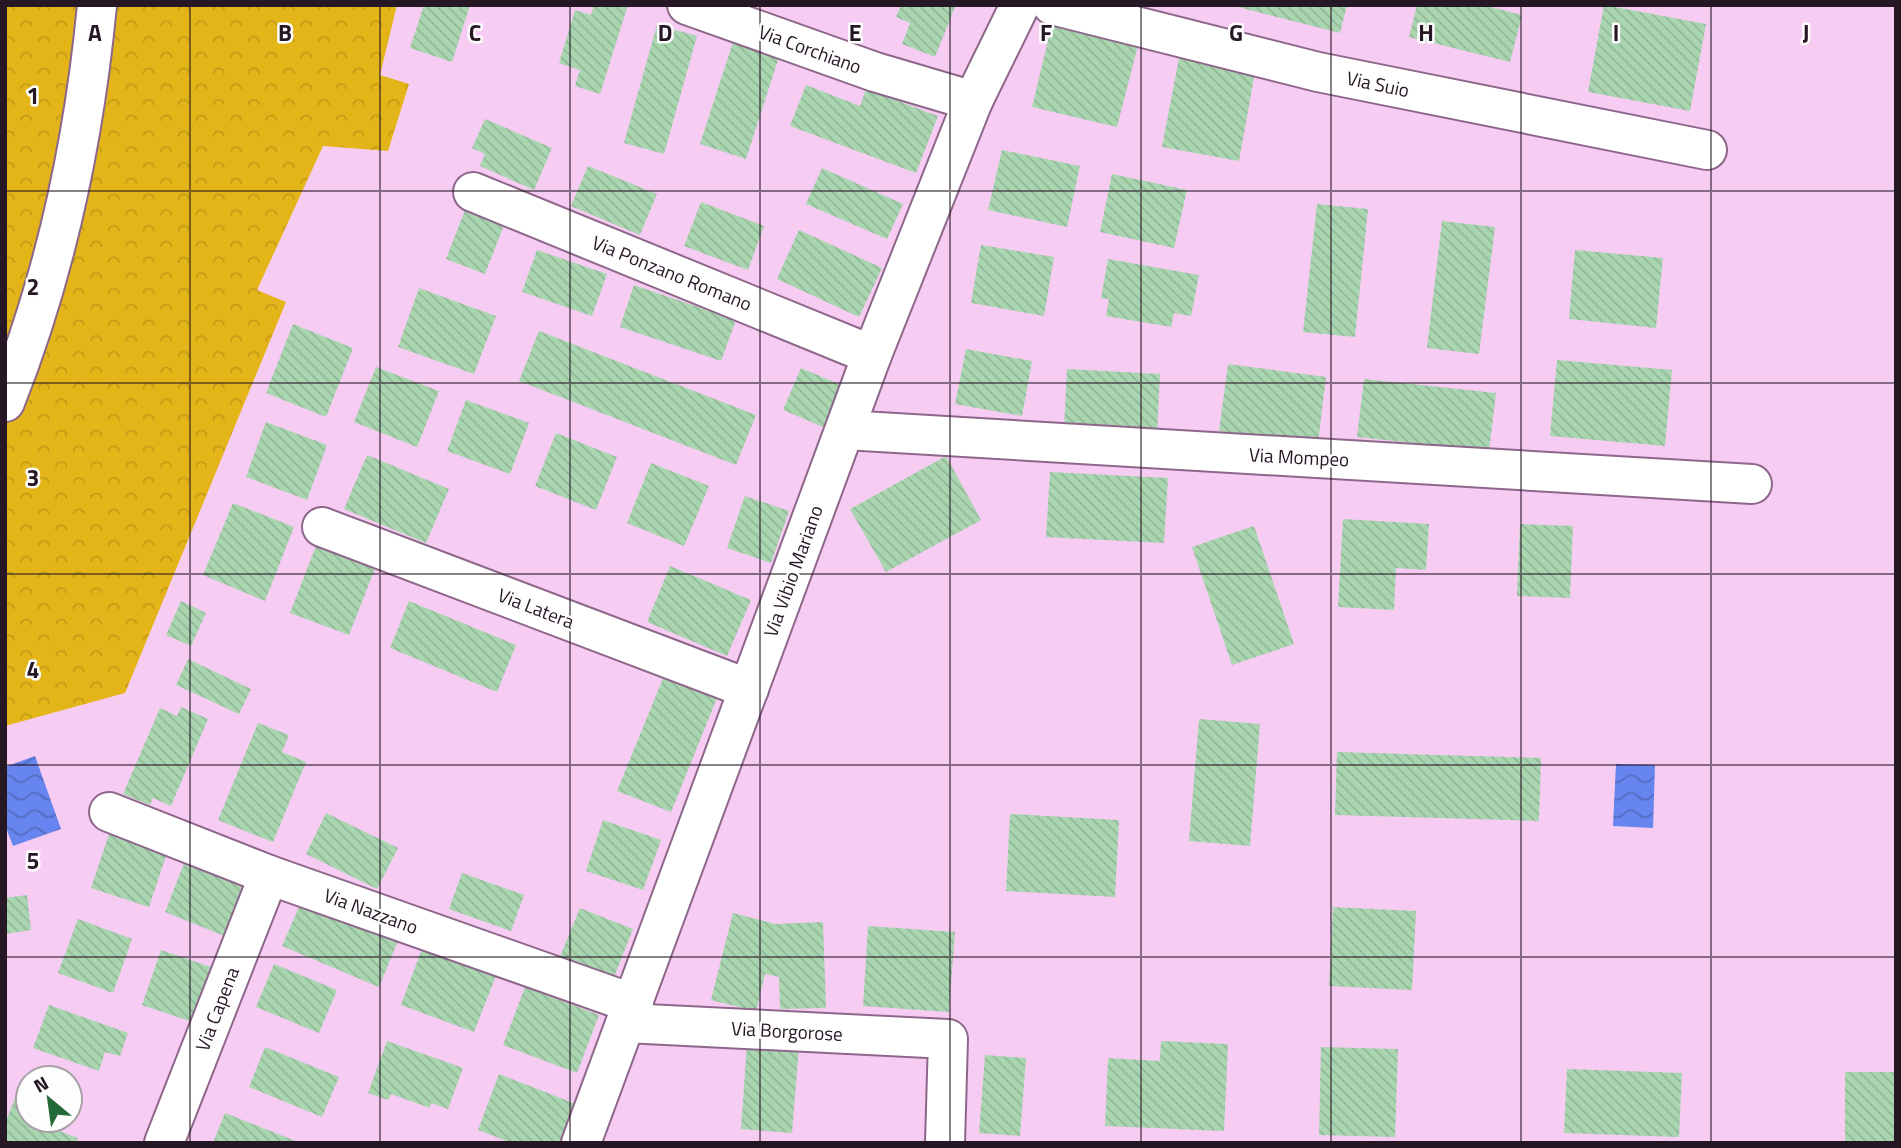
<svg xmlns="http://www.w3.org/2000/svg" width="1901" height="1148" viewBox="0 0 1901 1148" font-family="'Titillium Web',sans-serif">
  <style>
    .forest { fill: url(#forest-crowns) }
    .water { fill: url(#water-waves) }
    .building { fill: url(#building-back-hatch) }
    .lines { fill: none; stroke-linecap: round; stroke-linejoin: round }
    .minor-casing { stroke: #8d678a; stroke-width: 42 }
    .minor { stroke: #fff; stroke-width: 38 }
    .grid { fill: none; stroke: #261725; stroke-width: 2; stroke-opacity: 0.55 }
    .labels { text-anchor: middle; stroke-width: 5; stroke-linejoin: round; paint-order: stroke }
    .street-label { font-size: 19px; fill: #261725; stroke: #fdfdfd }
    .grid-label { font-size: 23px; text-anchor: middle; font-weight: bold; fill: #261725; stroke: #fdfdfd; stroke-width: 5; stroke-linejoin: round; paint-order: stroke }
  </style>
  <defs>
    <pattern id="forest-crowns" width="20" height="18" patternUnits="userSpaceOnUse" patternTransform="scale(1.75)"><rect width="20" height="18" fill="#e4b518"/><path d="M2 6a3 3 0 1 1 6 0M12 15a3 3 0 1 1 6 0" fill="none" stroke="#c39b16"/></pattern>
    <pattern id="water-waves" width="16" height="10" patternUnits="userSpaceOnUse" patternTransform="scale(1.75)"><rect width="16" height="10" fill="#6685ef"/><path d="M0 5q4-4 8 0t8 0" fill="none" stroke="#546cc1"/></pattern>
    <pattern id="building-back-hatch" width="6" height="6" patternUnits="userSpaceOnUse" patternTransform="scale(1.75)"><rect width="6" height="6" fill="#a9d6b0"/><path d="M-1 5l2 2M0 0l6 6M5-1l2 2" fill="none" stroke="#91b797"/></pattern>
  </defs>
  <rect width="100%" height="100%" fill="#f7ccf3"/>
  <polygon class="forest" points="5,5 397,5 380,75 409,84 388,151 323,146 257,290 286,302 125,693 5,726"/>
  <g class="water">
    <polygon points="35,756 61,829 13,846 5,825 5,767"/>
    <polygon points="1616,764 1655,765 1653,828 1613,826"/>
  </g>
  <g class="building">
    <polygon points="424,5 470,5 452,62 410,48"/>
    <polygon points="594,5 628,5 600,94 575,86 580,70 559,63 575,10 591,15"/>
    <polygon points="901,5 955,7 935,57 902,44 910,23 896,17"/>
    <polygon points="1230,5 1347,5 1340,33"/>
    <polygon points="1417,5 1483,5 1522,15 1510,62 1409,37"/>
    <polygon points="1604,5 1706,24 1690,111 1588,92"/>
    <polygon points="1052,24 1138,45 1117,127 1032,107"/>
    <polygon points="657,25 697,36 664,154 624,143"/>
    <polygon points="733,42 779,57 746,159 700,144"/>
    <polygon points="1179,58 1255,72 1239,161 1162,147"/>
    <polygon points="806,85 860,106 866,89 938,116 916,173 790,126"/>
    <polygon points="485,119 552,148 534,190 480,166 485,154 472,148"/>
    <polygon points="1002,150 1080,166 1067,227 988,210"/>
    <polygon points="588,166 657,194 640,235 571,206"/>
    <polygon points="822,168 903,204 887,239 806,204"/>
    <polygon points="1112,174 1187,190 1174,248 1100,232"/>
    <polygon points="701,202 764,226 748,270 684,246"/>
    <polygon points="1317,204 1368,209 1355,337 1303,332"/>
    <polygon points="467,205 506,220 485,274 446,259"/>
    <polygon points="1442,221 1495,227 1479,354 1427,348"/>
    <polygon points="799,230 882,268 859,317 777,279"/>
    <polygon points="981,245 1054,257 1044,316 971,303"/>
    <polygon points="537,250 607,274 592,316 522,292"/>
    <polygon points="1575,250 1663,258 1656,328 1569,319"/>
    <polygon points="1108,259 1199,275 1191,316 1174,313 1171,327 1106,316 1109,299 1101,298"/>
    <polygon points="634,285 736,320 721,361 620,327"/>
    <polygon points="419,288 496,316 474,374 398,347"/>
    <polygon points="293,324 353,348 326,417 266,393"/>
    <polygon points="539,331 756,415 736,465 519,381"/>
    <polygon points="966,349 1032,361 1022,416 955,404"/>
    <polygon points="1557,360 1672,370 1665,446 1550,436"/>
    <polygon points="1228,364 1326,377 1318,443 1219,431"/>
    <polygon points="376,367 439,391 417,447 354,422"/>
    <polygon points="801,368 841,385 823,427 783,410"/>
    <polygon points="1067,369 1160,374 1157,433 1064,428"/>
    <polygon points="1364,379 1496,393 1489,451 1357,437"/>
    <polygon points="466,400 529,423 510,474 447,451"/>
    <polygon points="266,422 327,445 307,500 246,477"/>
    <polygon points="556,433 617,457 596,510 535,486"/>
    <polygon points="367,455 449,489 426,543 344,509"/>
    <polygon points="946,456 981,520 886,572 850,509"/>
    <polygon points="651,463 709,486 684,546 627,523"/>
    <polygon points="1050,472 1168,478 1164,543 1046,537"/>
    <polygon points="745,496 789,511 771,563 727,548"/>
    <polygon points="233,503 294,527 265,601 203,575"/>
    <polygon points="1343,519 1429,524 1426,570 1396,568 1394,610 1338,607"/>
    <polygon points="1520,524 1573,526 1570,598 1517,596"/>
    <polygon points="1254,526 1294,644 1232,665 1192,547"/>
    <polygon points="319,538 378,561 349,635 290,613"/>
    <polygon points="670,566 751,600 727,656 647,622"/>
    <polygon points="181,601 206,613 191,646 166,635"/>
    <polygon points="409,601 516,645 497,692 390,648"/>
    <polygon points="188,659 251,689 239,714 176,685"/>
    <polygon points="666,671 719,693 671,812 617,791"/>
    <polygon points="181,707 208,719 171,806 153,798 150,805 123,794 160,708 177,716"/>
    <polygon points="1199,719 1260,724 1250,846 1189,841"/>
    <polygon points="258,723 289,735 282,752 306,762 273,842 218,820"/>
    <polygon points="1337,752 1541,758 1539,821 1335,815"/>
    <polygon points="326,813 398,848 377,889 306,854"/>
    <polygon points="1010,814 1119,820 1115,897 1006,891"/>
    <polygon points="603,820 661,840 643,890 586,871"/>
    <polygon points="110,831 168,850 149,907 91,888"/>
    <polygon points="187,856 249,880 227,937 165,912"/>
    <polygon points="462,873 524,895 511,931 449,909"/>
    <polygon points="27,895 31,930 5,934 5,898"/>
    <polygon points="302,900 398,941 379,987 282,946"/>
    <polygon points="1333,907 1416,911 1412,990 1329,986"/>
    <polygon points="580,908 633,929 611,985 557,964"/>
    <polygon points="733,913 775,924 823,922 826,1008 780,1009 779,977 765,974 756,1011 711,1000"/>
    <polygon points="78,919 132,939 113,993 58,973"/>
    <polygon points="868,926 955,932 949,1012 863,1006"/>
    <polygon points="423,946 497,973 474,1032 401,1005"/>
    <polygon points="161,950 214,968 195,1023 142,1005"/>
    <polygon points="274,964 337,990 319,1033 256,1007"/>
    <polygon points="525,987 599,1015 577,1073 503,1045"/>
    <polygon points="49,1005 128,1033 120,1056 105,1052 99,1071 33,1048"/>
    <polygon points="387,1041 463,1068 448,1109 431,1103 430,1108 391,1094 388,1100 368,1093"/>
    <polygon points="1161,1041 1228,1044 1224,1131 1105,1126 1108,1058 1160,1061"/>
    <polygon points="747,1043 799,1047 792,1133 741,1129"/>
    <polygon points="265,1047 339,1077 322,1117 249,1087"/>
    <polygon points="1321,1047 1398,1049 1395,1137 1319,1135"/>
    <polygon points="985,1055 1026,1058 1020,1136 979,1133"/>
    <polygon points="1567,1069 1682,1073 1679,1137 1564,1133"/>
    <rect x="1845" y="1072" width="51" height="71"/>
    <polygon points="499,1074 576,1104 561,1143 512,1143 478,1130"/>
    <polygon points="18,1090 28,1094 28,1120 48,1120 46,1126 78,1138 76,1143 5,1143 5,1124"/>
    <polygon points="225,1113 301,1143 213,1143"/>
  </g>
  <g class="lines">
    <defs>
      <g id="minor">
        <polyline points="687,5 875,72 973,101"/>
        <polyline points="1052,5 1318,72 1707,150"/>
        <polyline points="473,192 872,355"/>
        <path d="M5 402C56 274 84 141 97 5"/>
        <polyline points="845,430 1752,484"/>
        <polyline points="322,527 749,689"/>
        <polyline points="109,812 269,875 634,1004"/>
        <polyline points="626,1023 948,1039 945,1143"/>
        <polyline points="164,1143 269,875"/>
        <polyline points="581,1143 872,355 973,101 1020,5"/>
      </g>
    </defs>
    <use href="#minor" class="minor-casing"/>
    <use href="#minor" class="minor"/>
  </g>
  <path class="grid" d="M190 5V1143M380 5V1143M570 5V1143M760 5V1143M950 5V1143M1141 5V1143M1331 5V1143M1521 5V1143M1711 5V1143M5 191H1896M5 383H1896M5 574H1896M5 765H1896M5 957H1896"/>
  <g class="labels">
    <g class="street-label">
      <text transform="translate(810 49) rotate(20)" y="7">Via Corchiano</text>
      <text transform="translate(1378 84) rotate(12)" y="7">Via Suio</text>
      <text transform="translate(672 273) rotate(22)" y="7">Via Ponzano Romano</text>
      <text transform="translate(1299 457) rotate(3)" y="7">Via Mompeo</text>
      <text transform="translate(793 571) rotate(-70)" y="7">Via Vibio Mariano</text>
      <text transform="translate(536 608) rotate(21)" y="7">Via Latera</text>
      <text transform="translate(371 911) rotate(20)" y="7">Via Nazzano</text>
      <text transform="translate(217 1009) rotate(-69)" y="7">Via Capena</text>
      <text transform="translate(787 1031) rotate(3)" y="7">Via Borgorose</text>
    </g>
  </g>
  <g class="grid-label">
    <text x="95" y="41">A</text>
    <text x="285" y="41">B</text>
    <text x="475" y="41">C</text>
    <text x="665" y="41">D</text>
    <text x="855" y="41">E</text>
    <text x="1046" y="41">F</text>
    <text x="1236" y="41">G</text>
    <text x="1426" y="41">H</text>
    <text x="1616" y="41">I</text>
    <text x="1806" y="41">J</text>
    <text x="33" y="104">1</text>
    <text x="33" y="295">2</text>
    <text x="33" y="486">3</text>
    <text x="33" y="678">4</text>
    <text x="33" y="869">5</text>
  </g>
  <rect width="1901" height="1148" fill="none" stroke="#261725" stroke-width="14"/>
  <g transform="translate(49 1099) rotate(331)"><circle r="33" fill="#fdfdfd" stroke="#a7a1a7" stroke-width="2"/>
  <path d="M0-5L12 26L0 18L-12 26Z" fill="#236a36"/>
  <text y="-10" font-size="19" font-weight="bold" text-anchor="middle" fill="#261725">N</text>
  </g>
</svg>
